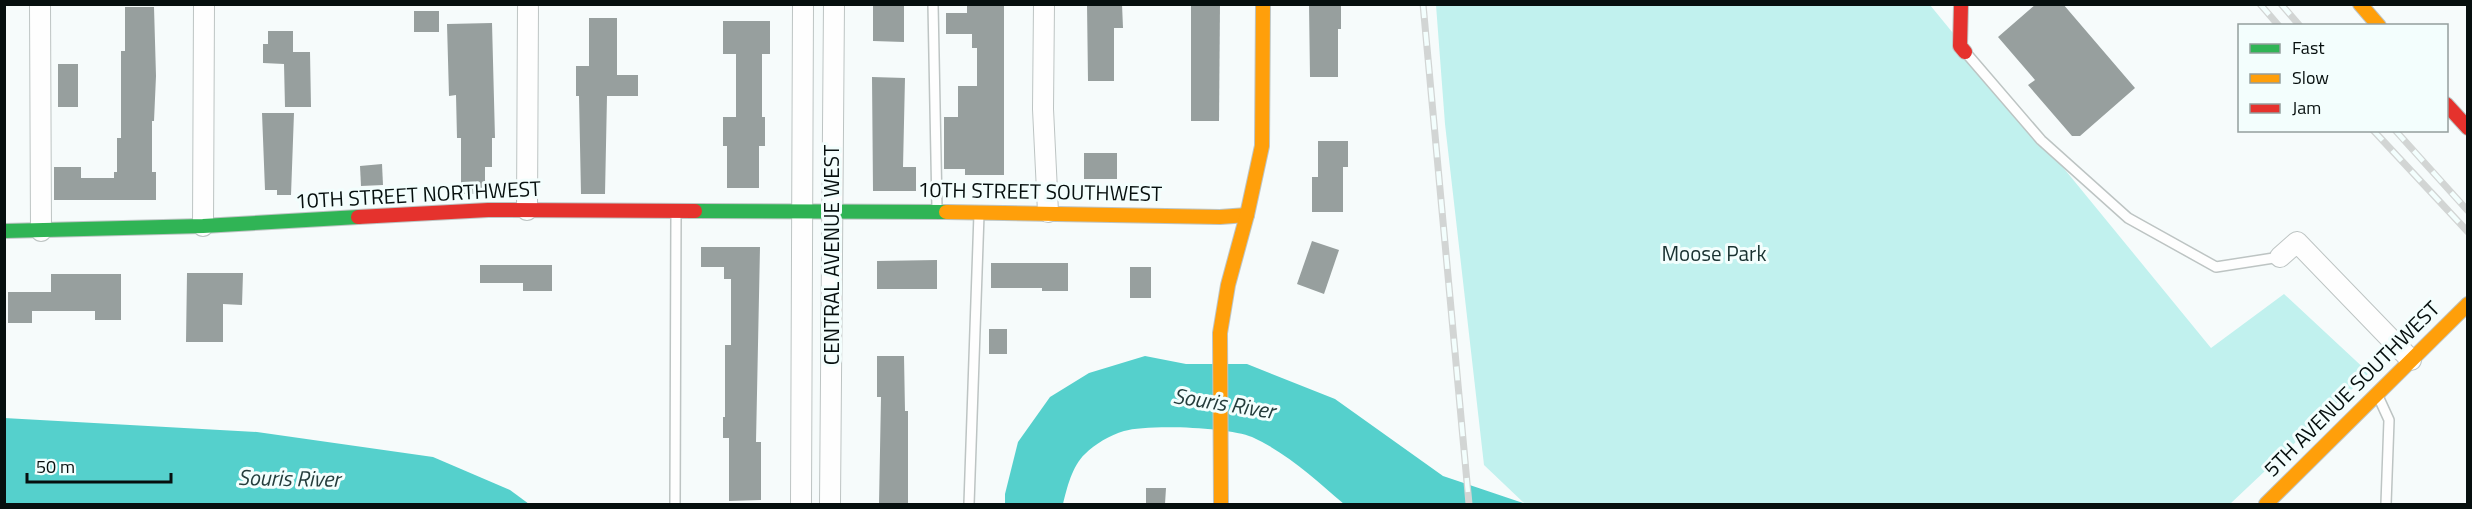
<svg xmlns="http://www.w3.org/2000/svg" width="2472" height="509" viewBox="0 0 2472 509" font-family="'Titillium Web',sans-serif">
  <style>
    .green { fill: #c1f1ee }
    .water { fill: #55d0cc }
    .building { fill: #979f9e }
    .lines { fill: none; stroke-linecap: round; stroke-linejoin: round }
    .lane-casing { stroke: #bdc4c3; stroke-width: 12 }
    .street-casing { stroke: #bdc4c3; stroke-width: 22 }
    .fast-casing { stroke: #bdc4c3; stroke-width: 16 }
    .slow-casing { stroke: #bdc4c3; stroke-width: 16 }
    .jam-casing { stroke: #bdc4c3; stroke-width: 16 }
    .lane { stroke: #fefefe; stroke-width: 9 }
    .street { stroke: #fefefe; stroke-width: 20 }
    .fast { stroke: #30b455; stroke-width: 14 }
    .slow { stroke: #ff9f0a; stroke-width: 14 }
    .jam { stroke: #e5322d; stroke-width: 14 }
    .rail-casing { stroke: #d2d5d4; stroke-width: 7 }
    .rail { stroke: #f3fefd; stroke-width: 4.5; stroke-dasharray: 14; stroke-linecap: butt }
    .labels { text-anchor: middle; stroke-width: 6; stroke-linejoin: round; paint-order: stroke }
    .street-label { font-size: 21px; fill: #060f0e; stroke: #f3fefd }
    .park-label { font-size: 21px; fill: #1a3231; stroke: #f3fefd }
    .water-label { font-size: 22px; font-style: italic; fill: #253d3c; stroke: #f3fefd }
  </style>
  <rect width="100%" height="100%" fill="#f6fbfb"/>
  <polygon class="green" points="1436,5 1930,5 2211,348 2284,294 2369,373 2230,504 1525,504 1484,465 1445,124"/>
  <g class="water">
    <path d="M1145 356 1186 364H1247L1335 399 1443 476 1526 504H1344C1315 479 1287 453 1252 437 1229 427 1148 424 1124 431 1110 435 1095 444 1085 454 1072 466 1067 488 1063 504H1005V494L1018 442 1050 397 1089 373Z"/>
    <polygon points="4,418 257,432 433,457 510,490 529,504 5,504"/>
  </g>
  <g class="building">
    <polygon points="873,4 904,4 904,42 873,41"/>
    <polygon points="967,4 1004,4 1004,175 965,175 965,169 944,169 944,117 958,117 958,86 977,86 977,48 972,48 972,34 946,34 946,13 967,13"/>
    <polygon points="1087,4 1122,4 1123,28 1114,28 1114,81 1088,81"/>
    <polygon points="1191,4 1220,4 1219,121 1191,121"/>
    <polygon points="1309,4 1341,4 1341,29 1338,29 1338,77 1310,77"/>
    <polygon points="2036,4 2063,4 2135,88 2080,136 2072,136 2028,85 2035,80 1998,37"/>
    <polygon points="125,7 154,7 156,76 154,121 152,121 152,172 156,172 156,200 54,200 54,167 81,167 81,178 114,178 114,172 117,172 117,138 121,138 121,51 125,51"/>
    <rect x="414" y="11" width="25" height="21"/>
    <polygon points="589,18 617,18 617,75 638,75 638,96 607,96 605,194 581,194 579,96 576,96 576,66 589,66"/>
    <polygon points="723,21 770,21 770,54 762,54 762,117 765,117 765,146 759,146 759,188 727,188 727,146 723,146 723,117 736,117 736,54 723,54"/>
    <polygon points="492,23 495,138 492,138 492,167 485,167 485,194 461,194 461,138 457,138 456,95 449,96 447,24"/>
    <polygon points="268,31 293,31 293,52 310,52 311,107 285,107 284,64 263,63 263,44 268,44"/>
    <rect x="58" y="64" width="20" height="43"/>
    <polygon points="872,77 905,78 903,167 916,167 916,191 873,191"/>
    <polygon points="262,113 294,113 291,195 277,195 277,190 265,190"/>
    <polygon points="1318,141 1348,141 1348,167 1343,167 1343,212 1312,212 1312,177 1318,177"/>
    <rect x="1084" y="153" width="33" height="26"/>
    <polygon points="382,164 383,185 361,186 360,166"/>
    <polygon points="1312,241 1339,250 1324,294 1297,284"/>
    <polygon points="701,247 760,247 756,442 761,442 761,500 729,501 729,438 723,438 723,417 725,417 725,345 731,345 731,279 724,279 724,267 701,267"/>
    <polygon points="937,260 937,289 877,289 877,261"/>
    <polygon points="991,263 1068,263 1068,291 1042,291 1042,288 991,288"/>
    <polygon points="480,265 552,265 552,291 523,291 523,283 480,283"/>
    <rect x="1130" y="267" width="21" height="31"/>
    <polygon points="187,273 243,273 242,305 223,304 223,342 186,342"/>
    <polygon points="51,274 121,274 121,320 95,320 95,311 32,311 32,323 8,323 8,292 51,292"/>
    <rect x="989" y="329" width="18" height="25"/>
    <polygon points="877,356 904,356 905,411 908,411 908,504 879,504 881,397 877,397"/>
    <polygon points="1146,488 1166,488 1165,504 1146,504"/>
  </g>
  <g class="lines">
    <defs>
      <g id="lane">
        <polyline points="933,4 937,209"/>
        <polyline points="1967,54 2041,140 2128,218 2216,267 2280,257"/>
        <polyline points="2378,396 2389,420 2386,504"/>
        <polyline points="675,504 676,213"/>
        <polyline points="969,504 979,214"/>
      </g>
      <g id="street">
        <polyline points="40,4 41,231"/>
        <polyline points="1044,4 1043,109 1048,212"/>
        <polyline points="527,210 528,4"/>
        <polyline points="203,226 204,4"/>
        <polyline points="2280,257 2297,242 2411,360"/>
        <polyline points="801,504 803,4"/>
        <polyline points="830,504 834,4"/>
      </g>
      <g id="fast">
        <polyline points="695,211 946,212"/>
        <polyline points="4,231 203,226 358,217"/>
      </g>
      <g id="slow">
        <polyline points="2360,4 2379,26"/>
        <polyline points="946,212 1220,217 1247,215"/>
        <polyline points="1221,504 1220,333 1228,285 1247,215 1262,146 1263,4"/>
        <polyline points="2266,504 2468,304"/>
      </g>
      <g id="jam">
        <polyline points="1961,4 1960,46 1965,52"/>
        <polyline points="2446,104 2468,128"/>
        <polyline points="358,217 488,210 695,211"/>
      </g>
    </defs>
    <use href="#lane" class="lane-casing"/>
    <use href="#street" class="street-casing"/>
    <use href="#fast" class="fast-casing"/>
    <use href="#slow" class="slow-casing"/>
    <use href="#jam" class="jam-casing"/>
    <use href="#lane" class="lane"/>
    <use href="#street" class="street"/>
    <use href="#fast" class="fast"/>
    <use href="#slow" class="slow"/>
    <use href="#jam" class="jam"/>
    <defs>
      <g id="rail">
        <polyline points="1423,4 1469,504"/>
        <polyline points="2260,4 2279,26"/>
        <polyline points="2281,4 2300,26"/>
        <polyline points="2373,130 2468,232"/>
        <polyline points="2395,130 2468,211"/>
      </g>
    </defs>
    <use href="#rail" class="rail-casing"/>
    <use href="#rail" class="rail"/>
  </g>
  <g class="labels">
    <g class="street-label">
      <text transform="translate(1040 192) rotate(1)" y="7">10TH STREET SOUTHWEST</text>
      <text transform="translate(418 195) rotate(-3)" y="7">10TH STREET NORTHWEST</text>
      <text transform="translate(832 255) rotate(-90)" y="7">CENTRAL AVENUE WEST</text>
      <text transform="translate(2352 389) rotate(-45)" y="7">5TH AVENUE SOUTHWEST</text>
    </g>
    <g class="park-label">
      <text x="1714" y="261">Moose Park</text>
    </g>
    <g class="water-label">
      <text transform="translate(1224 403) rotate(9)" y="8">Souris River</text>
      <text transform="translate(289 478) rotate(1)" y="8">Souris River</text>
    </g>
  </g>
  <rect width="2472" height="509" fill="none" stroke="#060f0e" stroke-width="12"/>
  <rect x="2238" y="24" width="210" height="108" fill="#f3fefd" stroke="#949e9d" stroke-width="1.5"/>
  <rect x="2250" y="44" width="30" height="9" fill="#30b455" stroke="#949e9d" stroke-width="1.5"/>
  <text x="2292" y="54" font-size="18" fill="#060f0e">Fast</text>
  <rect x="2250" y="74" width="30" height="9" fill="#ff9f0a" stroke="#949e9d" stroke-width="1.5"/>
  <text x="2292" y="84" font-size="18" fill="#060f0e">Slow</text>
  <rect x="2250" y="104" width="30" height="9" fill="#e5322d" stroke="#949e9d" stroke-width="1.5"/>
  <text x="2292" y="114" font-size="18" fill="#060f0e">Jam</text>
  <path d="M27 473v9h144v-9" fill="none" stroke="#060f0e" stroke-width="3"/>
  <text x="36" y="473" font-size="18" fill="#060f0e" stroke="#f3fefd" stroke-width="4.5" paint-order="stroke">50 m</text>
</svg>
